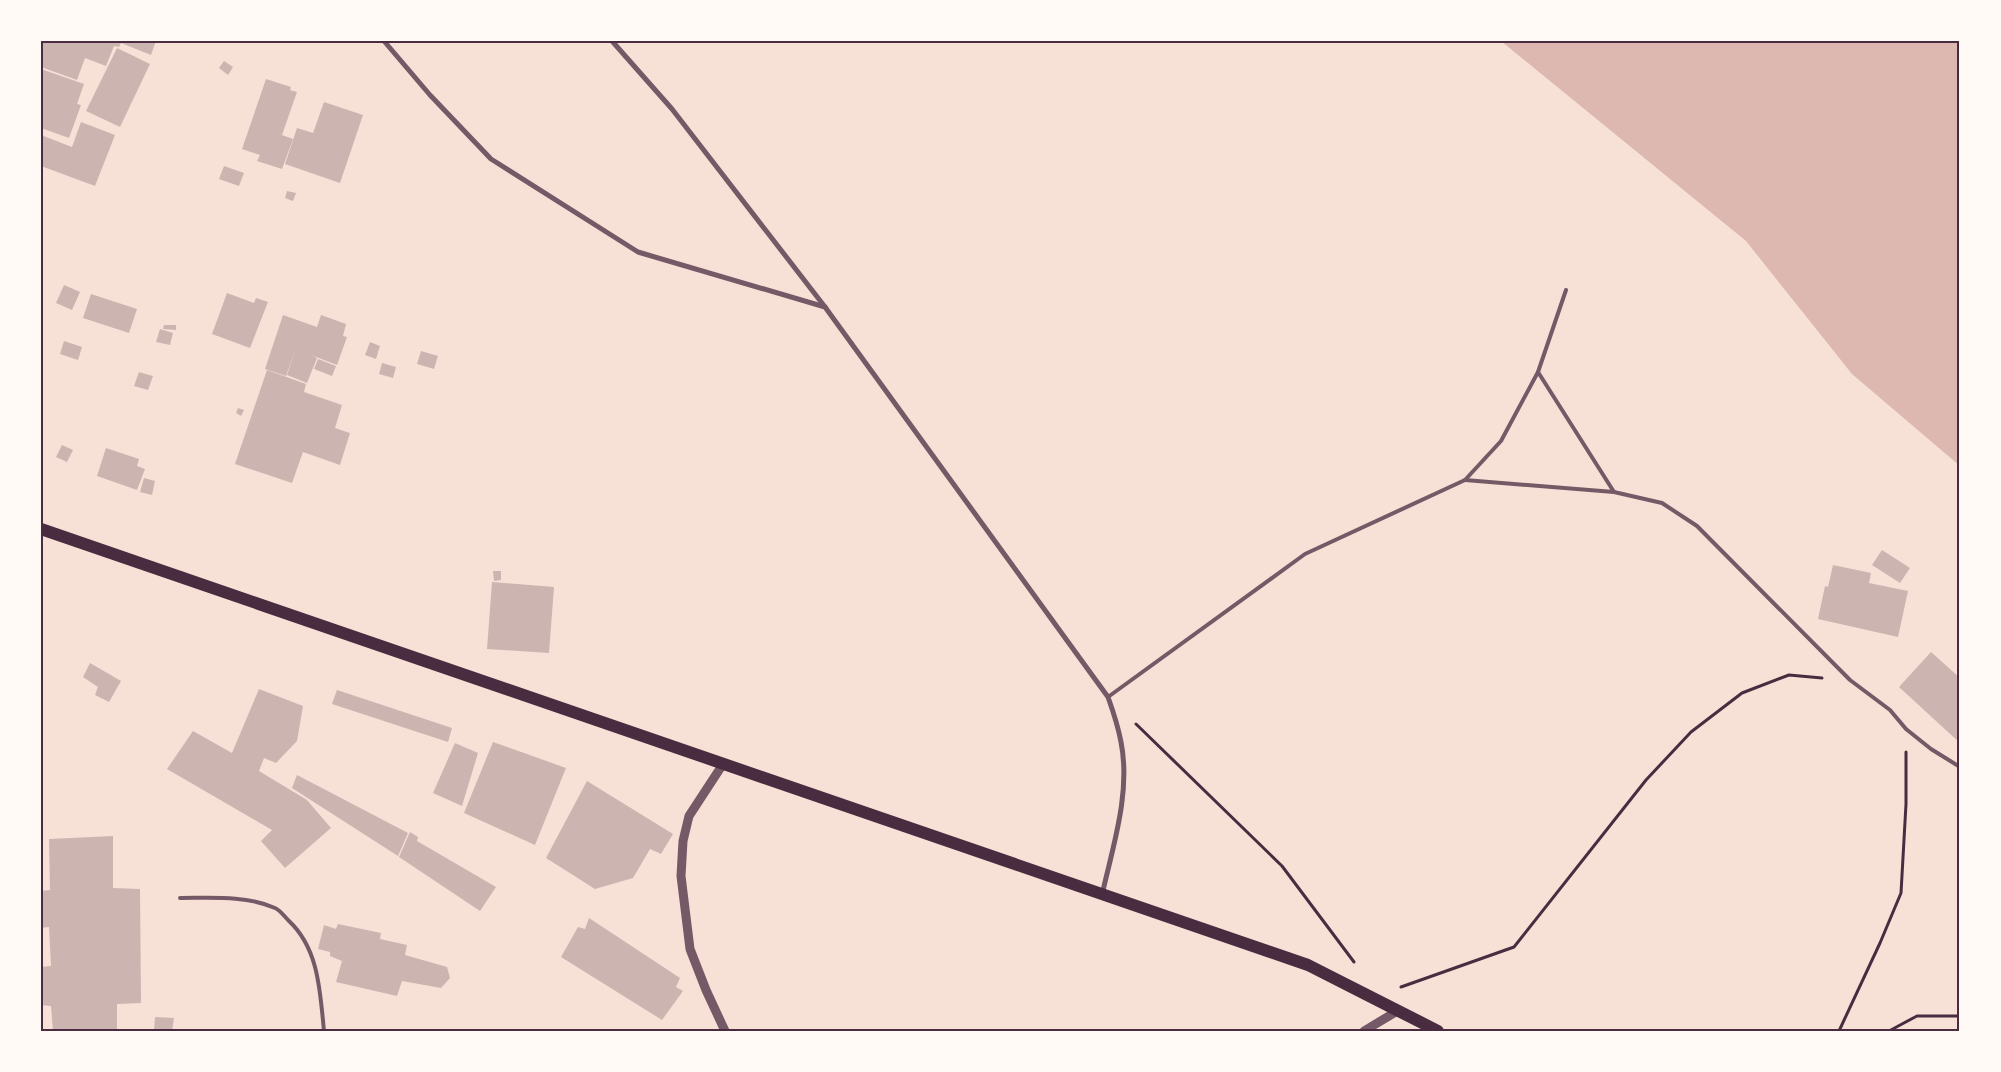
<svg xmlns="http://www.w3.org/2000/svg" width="2001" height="1072" viewBox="0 0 2001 1072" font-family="'PT Sans Narrow',sans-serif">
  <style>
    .water { fill: #dcb8b0 }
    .building { fill: #ccb4b1 }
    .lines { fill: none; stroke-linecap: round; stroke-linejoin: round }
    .path { stroke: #4a2c40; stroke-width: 3 }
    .service { stroke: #755966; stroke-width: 4 }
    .minor { stroke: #755966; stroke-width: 5 }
    .tertiary { stroke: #755966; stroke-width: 9 }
    .primary { stroke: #4a2c40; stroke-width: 12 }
    .neatline { fill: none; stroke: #4a2c40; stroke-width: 2 }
  </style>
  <rect width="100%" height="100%" fill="#f7e1d7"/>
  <polygon class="water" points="1501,41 1960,41 1960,466 1852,374 1746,241"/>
  <g class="building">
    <polygon points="41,41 156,41 151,55 121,43 119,47 114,46 106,66 85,58 77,80 41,67"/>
    <polygon points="117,48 150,64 120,127 86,111"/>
    <polygon points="224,61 233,67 228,75 219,68"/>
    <polygon points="41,69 84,84 77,104 81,105 69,138 41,128"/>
    <polygon points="266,79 291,87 290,90 297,92 282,135 293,139 282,169 257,161 260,155 242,149"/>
    <polygon points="324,102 363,115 340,183 285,164 297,128 313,133"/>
    <polygon points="81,122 115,135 95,186 41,166 41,135 72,147"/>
    <polygon points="224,166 244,173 239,186 219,179"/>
    <polygon points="287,191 296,193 293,201 285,198"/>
    <polygon points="64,285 80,292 72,310 56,303"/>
    <polygon points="227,293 254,303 256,298 268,302 250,348 212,334"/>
    <polygon points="91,294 137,309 129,333 83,318"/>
    <polygon points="283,315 317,327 321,315 346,324 343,336 347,337 337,365 311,355 317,358 307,383 287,375 295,350 286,376 265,369"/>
    <polygon points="164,325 176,325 176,330 163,329"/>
    <polygon points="160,329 173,333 170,345 156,342"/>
    <polygon points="64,341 82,347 78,360 60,354"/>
    <polygon points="370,342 380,346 376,359 365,355"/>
    <polygon points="421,351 438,356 434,369 417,364"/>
    <polygon points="318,359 336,366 332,376 314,369"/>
    <polygon points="382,363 396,367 393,378 379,374"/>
    <polygon points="267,370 306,384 304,392 342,405 335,428 350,433 340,465 303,452 292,483 235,464"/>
    <polygon points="139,372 153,376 148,390 134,386"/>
    <polygon points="238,408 244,410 241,416 236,413"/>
    <polygon points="62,445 73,450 67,462 56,457"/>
    <polygon points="106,448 139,459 137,466 145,469 137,490 97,476"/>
    <polygon points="144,478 155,481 152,495 140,492"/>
    <polygon points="1882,550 1910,568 1900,583 1872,565"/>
    <polygon points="1833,565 1871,573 1869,583 1908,591 1898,637 1818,619 1825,586 1828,587"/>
    <polygon points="493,571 501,571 501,580 494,581"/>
    <polygon points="492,582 554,587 549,653 487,649"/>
    <polygon points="1931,652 1960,678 1960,743 1899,687"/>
    <polygon points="90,663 121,681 109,702 95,695 98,687 83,677"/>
    <polygon points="259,689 303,706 297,741 276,763 264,758 259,771 307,800 331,828 285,868 261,841 272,830 167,769 193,731 232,753"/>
    <polygon points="337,690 452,728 448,742 332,704"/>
    <polygon points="493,742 566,768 535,845 464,813"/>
    <polygon points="455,743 478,753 462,806 433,793"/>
    <polygon points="297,775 408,833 398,856 292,788"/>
    <polygon points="587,781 673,834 661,854 650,849 633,878 595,889 546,858"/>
    <polygon points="410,832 418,837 417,841 496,887 480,911 399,857"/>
    <polygon points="113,836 113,888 140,889 141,1003 117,1004 117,1030 53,1031 51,1006 41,1005 41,967 51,966 49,927 41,928 41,891 50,890 49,839"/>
    <polygon points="589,918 680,978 676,987 683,991 662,1020 561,957 578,927 585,929"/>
    <polygon points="338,924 381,933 380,939 407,945 405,955 447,967 450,978 441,988 402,981 397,996 336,982 342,961 330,956 330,952 318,949 324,925 336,929"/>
    <polygon points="155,1017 174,1018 172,1031 154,1031"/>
  </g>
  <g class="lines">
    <g class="path">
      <polyline points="1136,724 1282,866 1354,962"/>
      <polyline points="1401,987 1514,947 1646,780 1691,732 1742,693 1789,675 1822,678"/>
      <polyline points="1839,1031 1880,943 1901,893 1906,804 1906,752"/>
      <polyline points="1889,1031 1917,1016 1960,1016"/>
    </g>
    <g class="service">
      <polyline points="1538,372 1614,492"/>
      <polyline points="1465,480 1614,492 1662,503 1697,526 1850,680 1890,710 1906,729 1931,749 1960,767"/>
      <polyline points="1108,697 1305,554 1465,480 1501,441 1538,372 1566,290"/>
      <path d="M180 898C210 898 246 895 275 908 280 910 285 917 289 921 319 949 320 992 324 1031"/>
    </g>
    <g class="minor">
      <path d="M384 41 430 95 491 159 638 252 825 307 1108 697C1113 711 1118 726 1121 742 1131 792 1113 846 1102 895"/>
      <polyline points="612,41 672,109 825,307"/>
    </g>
    <g class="tertiary">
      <polyline points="723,764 689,816 683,841 681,876 690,949 706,990 725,1031"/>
      <polyline points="1364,1031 1399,1010"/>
    </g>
    <polyline class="primary" points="41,529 1308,965 1438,1031"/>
  </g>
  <rect width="2001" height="1072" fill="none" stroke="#fffaf5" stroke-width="85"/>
  <rect x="42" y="42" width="1916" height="988" class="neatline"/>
</svg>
